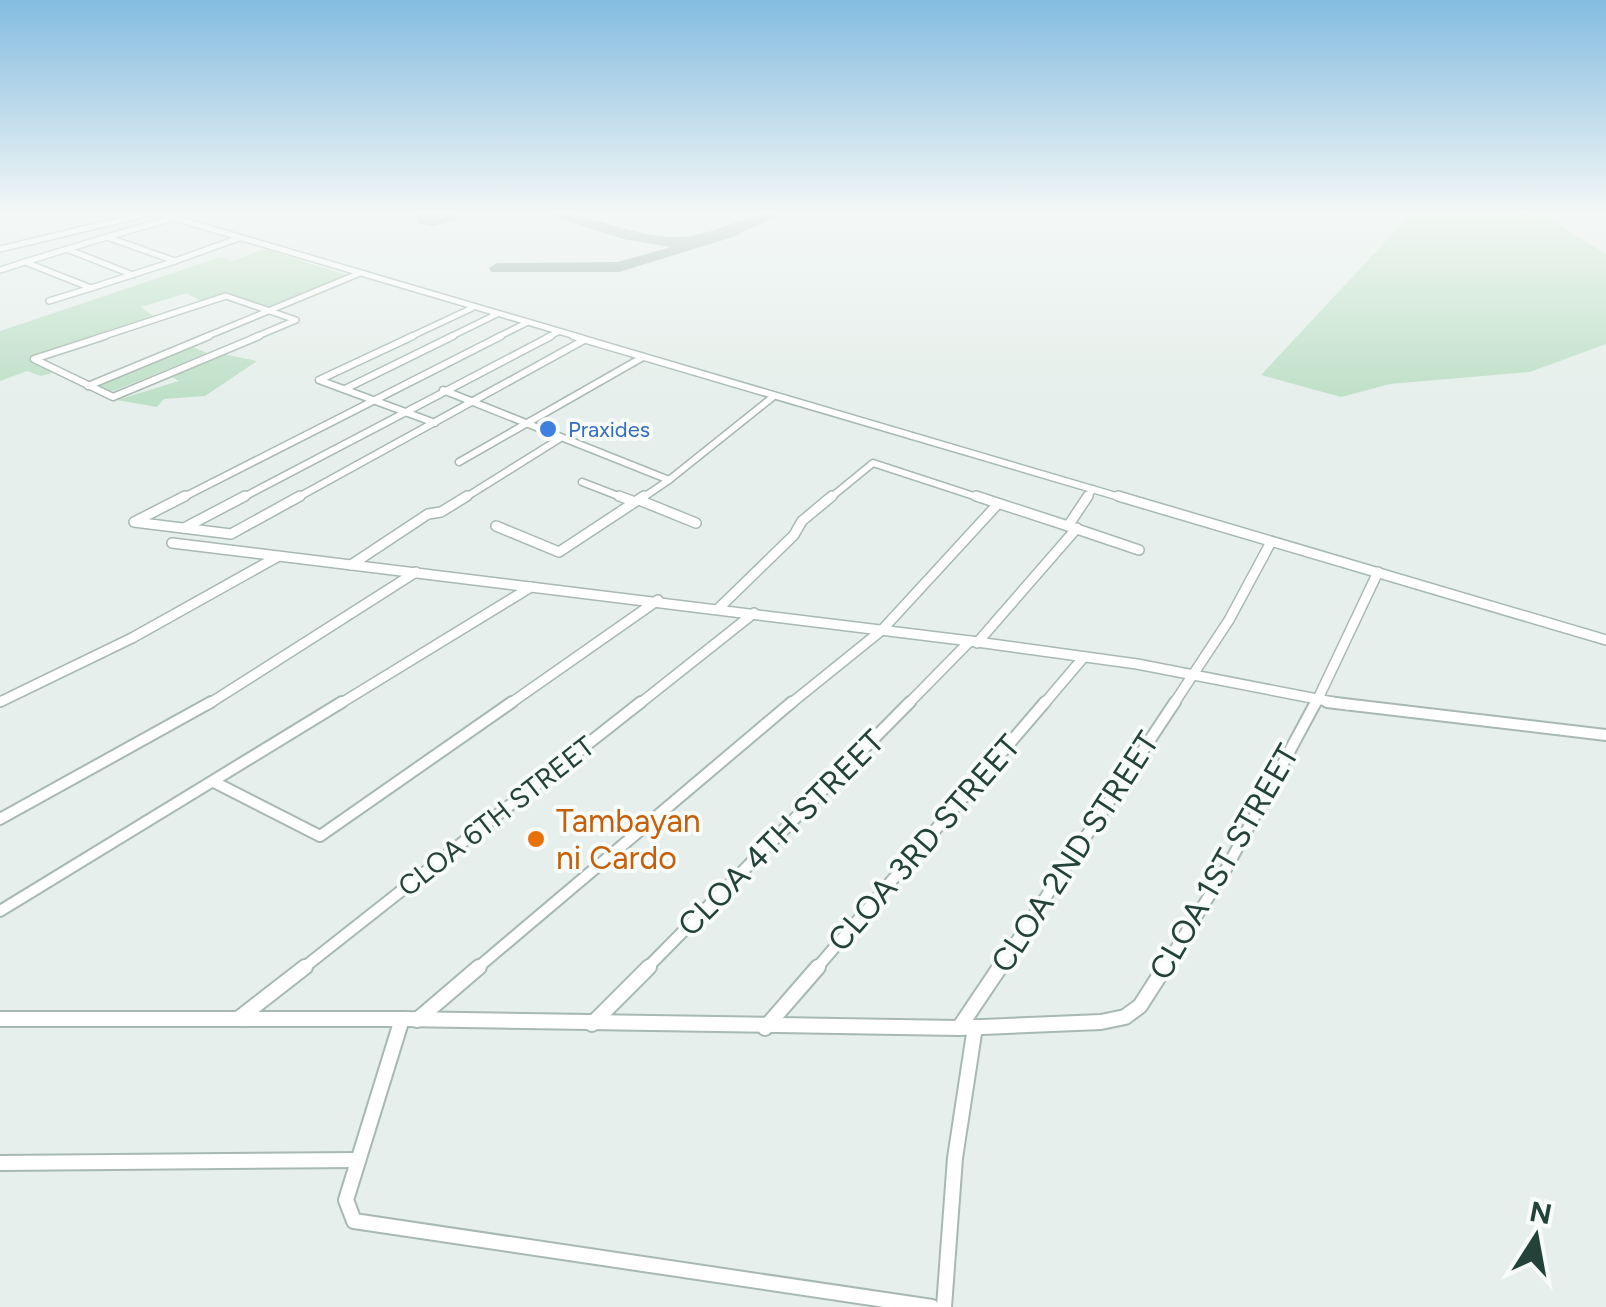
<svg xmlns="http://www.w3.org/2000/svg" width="1606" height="1307" viewBox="0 0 1606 1307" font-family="Figtree,sans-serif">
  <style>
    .green { fill: #bfe0c8 }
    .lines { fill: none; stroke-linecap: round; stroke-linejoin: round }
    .taxiway { fill: #a2b6b0; fill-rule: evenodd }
    .runway { fill: #a2b6b0; fill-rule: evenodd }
    .street-far4-casing { stroke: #a8b8b2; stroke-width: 8 }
    .street-far3-casing { stroke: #a8b8b2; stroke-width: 9 }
    .street-far2-casing { stroke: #a8b8b2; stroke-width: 12 }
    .street-far1-casing { stroke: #a8b8b2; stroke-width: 14 }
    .street-casing { stroke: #a8b8b2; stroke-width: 18 }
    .street-far4 { stroke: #fff; stroke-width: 5 }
    .street-far3 { stroke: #fff; stroke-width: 6 }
    .street-far2 { stroke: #fff; stroke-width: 9 }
    .street-far1 { stroke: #fff; stroke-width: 10 }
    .street { stroke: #fff; stroke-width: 14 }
    .shop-dot { fill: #3f7fe0; stroke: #f7fbf9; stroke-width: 4 }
    .food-dot { fill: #e8710a; stroke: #f7fbf9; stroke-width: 4 }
    .labels { text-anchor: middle; stroke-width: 8; stroke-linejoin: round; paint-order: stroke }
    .far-shop-label { font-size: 22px; fill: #366cbe; stroke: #f7fbf9; text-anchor: start }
    .street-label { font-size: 28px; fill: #24423a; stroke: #f7fbf9 }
    .near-food-label { font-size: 32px; fill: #c56008; stroke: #f7fbf9; text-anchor: start }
    .near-street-label { font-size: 32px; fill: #24423a; stroke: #f7fbf9 }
  </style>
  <rect width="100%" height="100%" fill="#e6efeb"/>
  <g class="green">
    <polygon points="1413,212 1538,212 1606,254 1606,344 1530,372 1390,384 1341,397 1261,375"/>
    <polygon points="265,249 349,276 271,307 226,294 202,302 187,293 141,307 156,318 32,359 52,373 41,376 27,371 0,381 0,331 221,257 232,261"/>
    <polygon points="186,344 207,353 111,392 90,383"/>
    <polygon points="214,352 257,361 205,396 164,399 157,407 117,400 179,381 167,374"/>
  </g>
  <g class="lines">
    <path class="taxiway" d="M540 212C585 210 626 235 671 237 713 239 745 211 785 212L733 237 619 272H491L489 268 497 263 618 262 671 247 623 239Z"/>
    <polygon class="runway" points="415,212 462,212 456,220 432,226 419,223"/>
    <defs>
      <g id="street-far4">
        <polyline points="154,212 582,338"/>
        <polyline points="170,219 107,237 175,261 239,238"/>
        <polyline points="107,237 25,262 91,288 175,261"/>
        <polyline points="0,249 154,212"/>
        <polyline points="69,250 133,275"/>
        <polyline points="0,270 25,262"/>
        <polyline points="49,301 91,288"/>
        <polyline points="98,338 226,296 296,320 253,338"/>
        <polyline points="203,338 360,273"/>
        <polyline points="408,338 472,308"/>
        <polyline points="448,338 497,314"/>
        <polyline points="496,338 526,323"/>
        <polyline points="546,338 558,332"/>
      </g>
      <g id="street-far3">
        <polyline points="105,336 34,359 113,397 259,336"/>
        <polyline points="413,336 319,380 435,423"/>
        <polyline points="573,336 1126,499"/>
        <polyline points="88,386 209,336"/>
        <polyline points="345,389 453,336"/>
        <polyline points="443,390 669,480 641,499"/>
        <polyline points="459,462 643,357"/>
        <polyline points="669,480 774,396"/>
        <polyline points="582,482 626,499"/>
        <polyline points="180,499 501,336"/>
        <polyline points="240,499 551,336"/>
        <polyline points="295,499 584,340"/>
        <polyline points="463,499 559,439"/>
        <polyline points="829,499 873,463 983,499"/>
        <polyline points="1086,499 1093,489"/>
      </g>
      <g id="street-far2">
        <polyline points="185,496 134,522 231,534 300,496"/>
        <polyline points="619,496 635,502"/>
        <polyline points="976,496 1068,526"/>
        <polyline points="1088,496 1068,526 1139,550"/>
        <polyline points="1118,496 1606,640"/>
        <polyline points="639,500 696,523"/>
        <polyline points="496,526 559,552 644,496"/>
        <polyline points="184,528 245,496"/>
        <polyline points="172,543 970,641 1137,664 1348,705"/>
        <polyline points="351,565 428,514 441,512 467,496"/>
        <polyline points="719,608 794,535 802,521 832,496"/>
        <polyline points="977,643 1077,528"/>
        <polyline points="0,702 132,638 277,557"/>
        <polyline points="207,705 416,572"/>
        <polyline points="338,705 531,587"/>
        <polyline points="508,705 658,600"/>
        <polyline points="638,705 754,613"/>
        <polyline points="789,705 882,630 996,506"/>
        <polyline points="907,705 970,641"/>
        <polyline points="1043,705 1083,658"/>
        <polyline points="1173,705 1229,620 1271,542"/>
        <polyline points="1315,705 1378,572"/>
      </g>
      <g id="street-far1">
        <polyline points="1327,702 1606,735"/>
        <polyline points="214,782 320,836 512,702"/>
        <polyline points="0,819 211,702"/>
        <polyline points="0,911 342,702"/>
        <polyline points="302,969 641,702"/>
        <polyline points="476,969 792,702"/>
        <polyline points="646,969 910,702"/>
        <polyline points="816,969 1045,702"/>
        <polyline points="998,969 1175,702"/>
        <polyline points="1163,969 1225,871 1316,702"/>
      </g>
      <g id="street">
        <polyline points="0,1019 402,1019 959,1028 1101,1022 1125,1017 1140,1006 1165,967"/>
        <polyline points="238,1019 305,967"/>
        <polyline points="402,1019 346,1200 354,1221 932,1307"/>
        <polyline points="417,1020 479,967"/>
        <polyline points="592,1024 649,967"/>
        <polyline points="765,1028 818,967"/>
        <polyline points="959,1028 1000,967"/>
        <polyline points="0,1163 357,1160"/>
        <polyline points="944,1307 955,1158 975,1027"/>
      </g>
    </defs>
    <use href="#street-far4" class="street-far4-casing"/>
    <use href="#street-far3" class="street-far3-casing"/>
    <use href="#street-far2" class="street-far2-casing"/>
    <use href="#street-far1" class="street-far1-casing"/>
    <use href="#street" class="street-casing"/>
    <use href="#street-far4" class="street-far4"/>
    <use href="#street-far3" class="street-far3"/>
    <use href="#street-far2" class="street-far2"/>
    <use href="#street-far1" class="street-far1"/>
    <use href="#street" class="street"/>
  </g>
  <linearGradient id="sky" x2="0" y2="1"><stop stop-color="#84bce0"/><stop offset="0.54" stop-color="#f4f8f6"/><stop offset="1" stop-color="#f4f8f6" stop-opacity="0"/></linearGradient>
  <rect width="1606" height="395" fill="url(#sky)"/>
  <circle class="shop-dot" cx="548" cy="429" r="10"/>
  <circle class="food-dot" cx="536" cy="839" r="10"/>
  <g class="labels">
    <g class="far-shop-label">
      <text x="568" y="437">Praxides</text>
    </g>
    <g class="street-label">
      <text transform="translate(496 816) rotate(-38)" y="10">CLOA 6TH STREET</text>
    </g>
    <g class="near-food-label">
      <text x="556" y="832">Tambayan<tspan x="556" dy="37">ni Cardo</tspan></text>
    </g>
    <g class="near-street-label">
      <text transform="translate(781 833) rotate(-45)" y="11">CLOA 4TH STREET</text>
      <text transform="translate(924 843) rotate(-49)" y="11">CLOA 3RD STREET</text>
      <text transform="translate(1075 852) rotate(-57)" y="11">CLOA 2ND STREET</text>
      <text transform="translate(1224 862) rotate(-60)" y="11">CLOA 1ST STREET</text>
    </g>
  </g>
  <g transform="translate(1536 1237) rotate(11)" stroke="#f7fbf9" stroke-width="8" paint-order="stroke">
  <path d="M0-8L18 38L0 25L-18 38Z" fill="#24423a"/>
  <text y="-15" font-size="28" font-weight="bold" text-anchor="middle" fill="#24423a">N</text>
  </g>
</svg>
